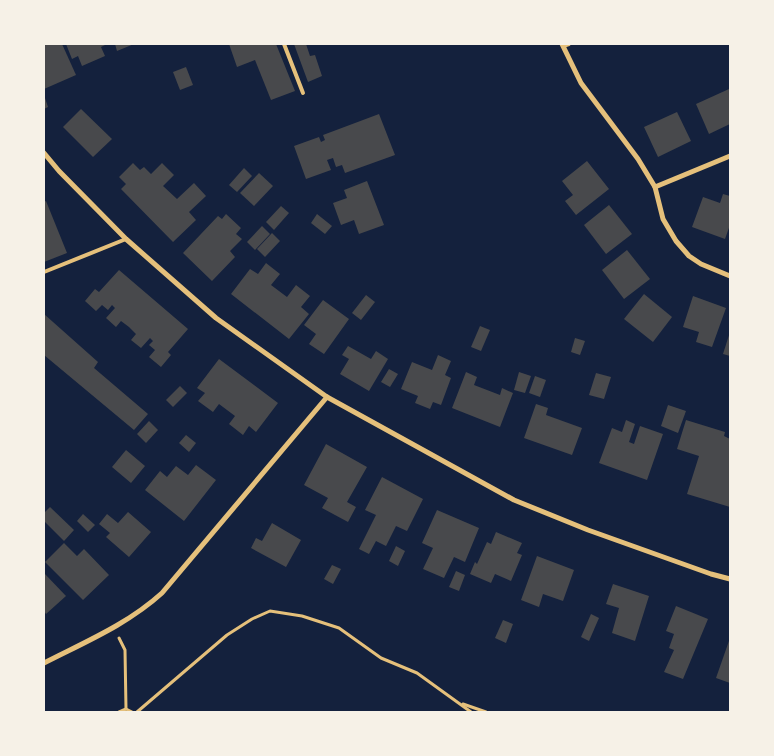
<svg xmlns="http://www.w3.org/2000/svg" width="774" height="756" viewBox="0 0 774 756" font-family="'Source Sans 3',sans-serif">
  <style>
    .building { fill: #48494c }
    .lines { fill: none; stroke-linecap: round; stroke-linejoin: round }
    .path { stroke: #e5c07b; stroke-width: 3 }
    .service { stroke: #e5c07b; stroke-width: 4 }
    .minor { stroke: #e5c07b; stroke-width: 5 }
  </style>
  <rect width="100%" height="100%" fill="#14213d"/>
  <g class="building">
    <polygon points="44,44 62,44 76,75 44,89"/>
    <polygon points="66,44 107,44 101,47 105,56 82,66 78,56 72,59"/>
    <polygon points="115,44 134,44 117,51"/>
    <polygon points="229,44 276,44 295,91 271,100 255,60 237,67"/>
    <polygon points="294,44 306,44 310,56 315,55 322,76 308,82"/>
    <polygon points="186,67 193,85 180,90 173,72"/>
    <polygon points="729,89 730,124 709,134 696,104"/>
    <polygon points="44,95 48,107 44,109"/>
    <polygon points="81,109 112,139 93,157 63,127"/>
    <polygon points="677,112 691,141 658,157 644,127"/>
    <polygon points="379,114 395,155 345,173 342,165 336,167 333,158 327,160 331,170 306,179 294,146 319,137 321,142 325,140 323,135"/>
    <polygon points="587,161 609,189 576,215 565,201 573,195 562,181"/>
    <polygon points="133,163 140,170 144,167 151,174 162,163 174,175 163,186 177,199 194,183 206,196 189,212 196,220 173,242 121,189 126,184 119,177"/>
    <polygon points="244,168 252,176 237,192 229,185"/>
    <polygon points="259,173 273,186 254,206 240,193"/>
    <polygon points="367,181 384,225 359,234 354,220 341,225 333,203 347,198 344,190"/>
    <polygon points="723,194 730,196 730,225 725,239 692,227 703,197 720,203"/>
    <polygon points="46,201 67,253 44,262 44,202"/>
    <polygon points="609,205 632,234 606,254 584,225"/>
    <polygon points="281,206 289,213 274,230 266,222"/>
    <polygon points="226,214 241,228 236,234 242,239 230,251 235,257 212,281 183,253 218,216 222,219"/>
    <polygon points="317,214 332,226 325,234 311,223"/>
    <polygon points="262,226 270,234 255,250 247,242"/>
    <polygon points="272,233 280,241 265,257 257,249"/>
    <polygon points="627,250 650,279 624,299 602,270"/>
    <polygon points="266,263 280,274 271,285 287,297 296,285 310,296 301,307 309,314 289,339 231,294 250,269 258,274"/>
    <polygon points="119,270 188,329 168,352 171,355 161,367 149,357 155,350 149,345 153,341 150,338 141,348 131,340 136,334 129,327 121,321 116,327 106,318 115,308 112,305 108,310 102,305 96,311 85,301 95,289 99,292"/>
    <polygon points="644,294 672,317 653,342 624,319"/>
    <polygon points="366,295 375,302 361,320 352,313"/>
    <polygon points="693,296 726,308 712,347 696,342 699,332 683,327"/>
    <polygon points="323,300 349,319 324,354 309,344 316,334 304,325"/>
    <polygon points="44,314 98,362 94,368 148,414 134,430 44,355"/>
    <polygon points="480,326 490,330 481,351 471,347"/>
    <polygon points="730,332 730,356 723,354"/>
    <polygon points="575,338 585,341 580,355 571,352"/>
    <polygon points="348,346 371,359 376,351 388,359 369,391 340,374 349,359 342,355"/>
    <polygon points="438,355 451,361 445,375 451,378 441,405 433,402 430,409 415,403 418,396 401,389 412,362 432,370"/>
    <polygon points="219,359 278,403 256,432 249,426 243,435 229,424 235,416 219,404 213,412 198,401 205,393 197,388"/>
    <polygon points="389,369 398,374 390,387 381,382"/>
    <polygon points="466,372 477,377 474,385 500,395 502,388 513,393 500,427 452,408"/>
    <polygon points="519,372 531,376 525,393 514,390"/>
    <polygon points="596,373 611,377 604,399 589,395"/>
    <polygon points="535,376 546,380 540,397 529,393"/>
    <polygon points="180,386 187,393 173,407 166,400"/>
    <polygon points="536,404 548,408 546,415 582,428 572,455 524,438"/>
    <polygon points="668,405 686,411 678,433 661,426"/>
    <polygon points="626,420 635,424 629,442 634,444 640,426 663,434 647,480 599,463 612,428 622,432"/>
    <polygon points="686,420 725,432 724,436 730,439 730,507 687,494 699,456 677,449"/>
    <polygon points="149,421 158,430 146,443 137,434"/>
    <polygon points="186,435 196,443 189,452 179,443"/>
    <polygon points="326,444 367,467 347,502 356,507 348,522 322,508 328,498 304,485"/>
    <polygon points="126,450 145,466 131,483 112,467"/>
    <polygon points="196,465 216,480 184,521 145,490 160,471 167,477 176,466 188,475"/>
    <polygon points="382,477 423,499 407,531 396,526 386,546 376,541 369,554 359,549 376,515 365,510"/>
    <polygon points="50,507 74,530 64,541 44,521 44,513"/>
    <polygon points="437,510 479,528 465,562 454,557 444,578 423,569 433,548 422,543"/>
    <polygon points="128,512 151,532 129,557 106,537 110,533 99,524 107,514 118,523"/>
    <polygon points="83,514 95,525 88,532 77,521"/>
    <polygon points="272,523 301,540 286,567 251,548 256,538 262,541"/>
    <polygon points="496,532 522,543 517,553 522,555 511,581 495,574 491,583 470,574 475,562 477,564 487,542 491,544"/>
    <polygon points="64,543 77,556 84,549 109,575 83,600 45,562"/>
    <polygon points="396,546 405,551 398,566 389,561"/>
    <polygon points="537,556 574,570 563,601 543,594 539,607 521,600"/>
    <polygon points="332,565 341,569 333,584 324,579"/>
    <polygon points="456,571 465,575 459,591 449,587"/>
    <polygon points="44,573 66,596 46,614 44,611"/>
    <polygon points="613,584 649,596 635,641 612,633 619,608 606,604"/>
    <polygon points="676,606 708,619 683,679 664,672 674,650 669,648 674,634 666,631"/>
    <polygon points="591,614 599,618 589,641 581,637"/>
    <polygon points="503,620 513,624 506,643 495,638"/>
    <polygon points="730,638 730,683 716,678"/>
  </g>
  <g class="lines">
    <g class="path">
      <polyline points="119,638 125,650 126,709 132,712"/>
      <polyline points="463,704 486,712"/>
      <polyline points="119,712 126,709"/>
      <polyline points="137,712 227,635 252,619 270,611 302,616 339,628 381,658 417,673 471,712"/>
    </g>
    <g class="service">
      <polyline points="284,44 303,93"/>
      <polyline points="563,46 569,44"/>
      <polyline points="44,272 126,239"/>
    </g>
    <g class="minor">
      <polyline points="562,44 581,83 638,159 655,187 663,219 676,241 689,256 701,264 730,276"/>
      <polyline points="44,153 59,171 126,239 216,318 327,397 514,500 588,530 711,574 730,579"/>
      <polyline points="655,187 730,156"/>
      <path d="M44 663C85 642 128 624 162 593L327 397"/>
    </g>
  </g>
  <rect width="774" height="756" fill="none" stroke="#f6f1e7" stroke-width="90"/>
</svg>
